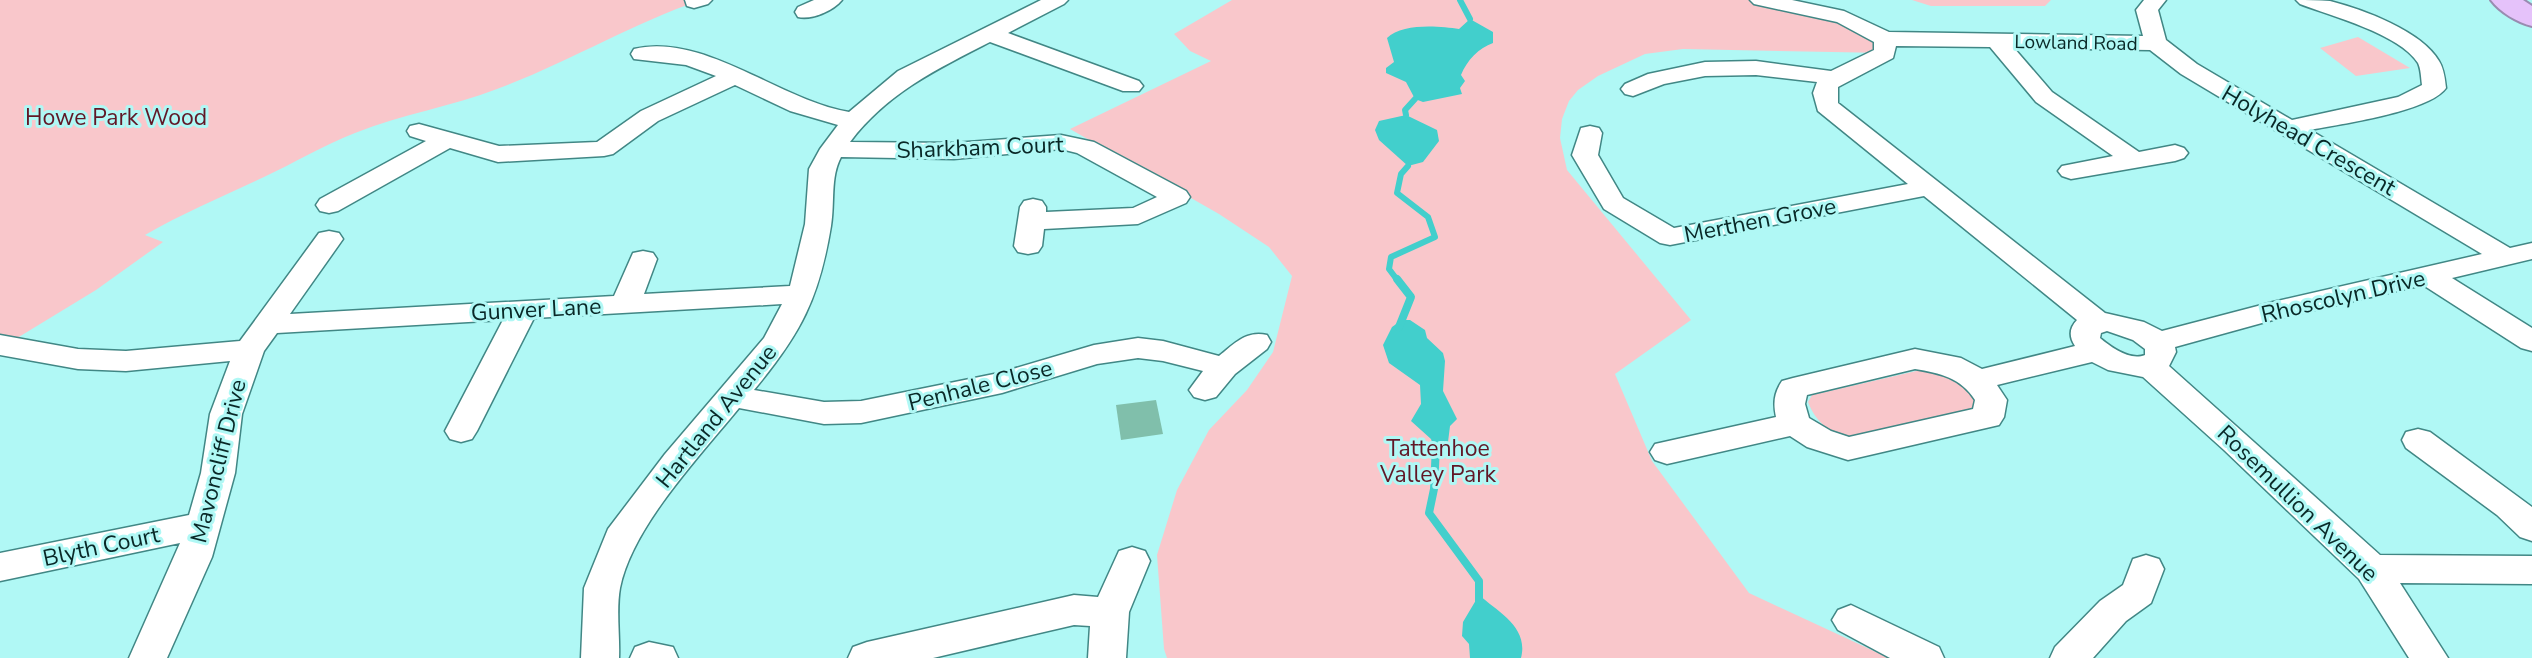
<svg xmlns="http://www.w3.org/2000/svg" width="2532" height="658" viewBox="0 0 2532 658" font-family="'Nunito Sans',sans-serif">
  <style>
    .green { fill: #f9c7cb }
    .water { fill: #42cfcc }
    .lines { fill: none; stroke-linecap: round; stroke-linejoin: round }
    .stream-far1 { stroke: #42cfcc; stroke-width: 6 }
    .stream { stroke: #42cfcc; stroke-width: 8 }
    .building { fill: #80bfab }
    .street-casing { stroke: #418785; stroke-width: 3 }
    .highway-casing { stroke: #988cb0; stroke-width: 4 }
    .street { fill: #fff; fill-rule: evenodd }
    .highway { fill: #e5c2fa; fill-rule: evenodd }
    .labels { text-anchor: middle; stroke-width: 6; stroke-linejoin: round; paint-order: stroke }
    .far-street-label { font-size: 19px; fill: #092827; stroke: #b0f8f5 }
    .park-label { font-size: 23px; fill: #611726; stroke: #b0f8f5 }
    .street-label { font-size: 23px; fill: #092827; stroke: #b0f8f5 }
  </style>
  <rect width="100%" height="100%" fill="#b0f8f5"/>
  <g class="green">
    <path d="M0 0H701C631 24 567 63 497 89 451 107 401 114 355 133 324 145 294 163 264 177 224 196 183 213 145 235L163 242 96 290 4 346 0 345Z"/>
    <polygon points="1232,0 1761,0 1844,17 1885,39 1885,53 1683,49 1645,54 1598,76 1578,90 1569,101 1562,119 1560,138 1567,170 1691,320 1615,374 1652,461 1749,593 1889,658 1167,658 1164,649 1157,555 1177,490 1209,430 1247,390 1273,352 1292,276 1269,247 1219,214 1070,129 1211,61 1190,51 1174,34"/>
    <polygon points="1912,0 2051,0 2045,6 1931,6"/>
    <polygon points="2358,37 2410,68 2356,76 2320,48"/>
    <path d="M1938 366 1955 370 1984 408 1849 441C1829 431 1816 423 1808 402L1812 395Z"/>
  </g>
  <g class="water">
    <path d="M1470 19 1493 32V43C1479 48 1467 60 1461 75L1465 81 1460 88 1462 94 1423 102 1415 99 1406 82 1386 73V68L1394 62 1387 38C1402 23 1439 26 1459 29Z"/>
    <polygon points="1406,115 1437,130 1439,141 1423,162 1408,166 1379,140 1375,130 1379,121"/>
    <polygon points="1402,320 1410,320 1425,330 1427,338 1443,353 1445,361 1443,391 1457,419 1450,426 1447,450 1436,454 1431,439 1411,421 1421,404 1420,385 1389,363 1383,345 1392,327"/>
    <path d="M1479 595C1498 612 1529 627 1521 658H1470L1469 644 1462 636 1463 622Z"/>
  </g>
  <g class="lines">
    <g class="stream-far1">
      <polyline points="1460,0 1470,19"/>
      <polyline points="1406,115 1405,110 1415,99"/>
      <polyline points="1398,281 1389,269 1391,257 1435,237 1428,217 1397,193 1401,174 1408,166"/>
    </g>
    <g class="stream">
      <polyline points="1397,279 1411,297 1399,327"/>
      <polyline points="1436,445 1434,489 1429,513 1479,581 1479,602"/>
    </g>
  </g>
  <polygon class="building" points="1156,400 1163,434 1121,440 1116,405"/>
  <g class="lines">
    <defs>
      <g id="street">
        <polygon points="685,0 712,0 708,4 694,8 687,6"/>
        <path d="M814 0H842C833 11 812 20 798 17L795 12 798 7Z"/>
        <path d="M1041 0H1068L1064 4 1008 33 1139 81 1143 86 1139 91H1123L990 42C937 69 887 93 850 142L954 143 1061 135 1094 142 1186 191 1190 197 1186 203 1138 224 1044 229 1042 246 1038 252 1028 254 1018 252 1014 246 1020 207 1024 201 1033 199 1042 201 1046 207V212L1133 208 1157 197 1077 153 1061 149 954 159 841 157C830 178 835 202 831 226 819 299 801 333 754 390L824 402 861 401 999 373 1094 345 1138 338 1163 341 1219 356C1234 344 1246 330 1267 335L1271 342 1267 349 1235 374 1216 397 1205 400 1194 397 1189 390 1203 371 1163 361 1138 358 1097 364 1002 393 861 423 824 424 739 408C700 456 632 527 620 588 616 610 620 636 619 658H581L584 588 608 529 665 454 764 338 782 304 534 318 477 431 472 439 461 442 450 439 445 431 503 320 277 333 264 351 242 414 235 473 212 557 167 658H129L180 543 0 581V553L189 515 201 473 210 414 230 361 126 371 78 369 0 355V335L78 349 126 351 240 341 319 233 329 231 339 233 343 239 290 314 614 296 633 253 643 251 653 253 657 259 644 294 790 286 805 224 809 169 820 149 838 125 790 111 735 85 658 121 613 154 604 156 498 162 450 148 338 211 329 213 320 211 316 205 320 199 426 141 410 136 407 131 410 126 419 124 499 146 597 142 641 111 716 76 686 65 634 59 631 54 634 49C703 32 781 101 849 112L898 71Z"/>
        <path d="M1750 0H1792L1844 11 1889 32 2143 36 2136 10 2144 0H2166L2158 10 2166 40 2197 64 2292 120 2398 97 2422 85C2421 78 2421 69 2418 63 2400 34 2331 16 2300 4L2296 0C2307 0 2319 0 2330 1 2362 9 2422 31 2439 61 2444 69 2445 79 2446 88 2429 112 2340 124 2310 130L2510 248 2532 243V259L2452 278 2532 328V351L2521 348 2423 285 2280 318 2175 347 2176 352 2169 366 2380 555 2532 556V584L2400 583 2448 658H2409L2359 579 2224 450 2143 377 2108 370 2092 362 1997 385 2007 400 2004 417 1999 425 1848 460 1807 447 1790 436 1667 464 1655 460 1650 452 1655 444 1776 417C1773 403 1774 393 1782 381L1793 378 1915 349 1961 358 1982 369 2075 346C2069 337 2069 328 2077 320L1924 196 1670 245 1660 243 1604 209 1572 155 1581 128 1590 126 1599 128 1602 133 1598 155 1623 198 1674 228 1908 184 1818 111 1813 93 1817 82 1756 75 1705 76 1664 84 1633 96 1625 94 1621 89 1625 84 1648 74 1705 62 1756 61 1831 71 1874 50V42L1837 22 1754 4ZM1896 46 1990 47 2036 102 2113 156 2062 166 2058 171 2062 176 2071 179 2175 161 2184 158 2188 153 2184 148 2175 145 2139 152 2052 92 2014 48 2150 50 2181 74 2482 254 2273 302 2162 331 2144 322 2105 313 1838 103V87L1893 58ZM2107 331 2133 340 2145 349V355C2130 361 2112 348 2100 338L2101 333ZM1915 369C1940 373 1961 378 1975 400L1973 409 1849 437 1831 431 1809 418 1805 404 1807 395Z"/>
        <polygon points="2418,429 2430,432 2532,507 2532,541 2520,537 2497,515 2406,448 2402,440 2406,432"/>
        <polygon points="1132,547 1145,551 1150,561 1129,612 1126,658 1088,658 1090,626 1074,625 933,658 848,658 853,647 867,642 1074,595 1098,597 1119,551"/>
        <polygon points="2146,555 2159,559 2164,569 2151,603 2126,621 2093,658 2050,658 2055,647 2100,601 2123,585 2133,559"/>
        <polygon points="1851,605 1939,647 1944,658 1890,658 1838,630 1832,620 1838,610"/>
        <polygon points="649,642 673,647 678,658 630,658 635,647"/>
      </g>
      <path id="highway" d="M2491 0H2523L2532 6V26C2518 23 2500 12 2491 0Z"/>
    </defs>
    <use href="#street" class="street-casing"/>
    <use href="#highway" class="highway-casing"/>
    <use href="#street" class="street"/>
    <use href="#highway" class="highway"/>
  </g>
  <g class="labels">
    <g class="far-street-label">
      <text transform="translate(2076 42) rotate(1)" y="7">Lowland Road</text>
    </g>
    <g class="park-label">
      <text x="116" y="125">Howe Park Wood</text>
      <text x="1438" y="456">Tattenhoe<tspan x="1438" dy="26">Valley Park</tspan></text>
    </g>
    <g class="street-label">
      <text transform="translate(2309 140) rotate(30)" y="8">Holyhead Crescent</text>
      <text transform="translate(980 147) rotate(-2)" y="8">Sharkham Court</text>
      <text transform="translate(1760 220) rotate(-11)" y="8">Merthen Grove</text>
      <text transform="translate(2343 296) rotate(-13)" y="8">Rhoscolyn Drive</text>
      <text transform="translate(536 309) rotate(-3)" y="8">Gunver Lane</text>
      <text transform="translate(980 385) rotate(-14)" y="8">Penhale Close</text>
      <text transform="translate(716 416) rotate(-51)" y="8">Hartland Avenue</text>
      <text transform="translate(218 461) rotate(-76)" y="8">Mavoncliff Drive</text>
      <text transform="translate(2298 503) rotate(44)" y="8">Rosemullion Avenue</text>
      <text transform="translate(101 546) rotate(-12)" y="8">Blyth Court</text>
    </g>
  </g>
</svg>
